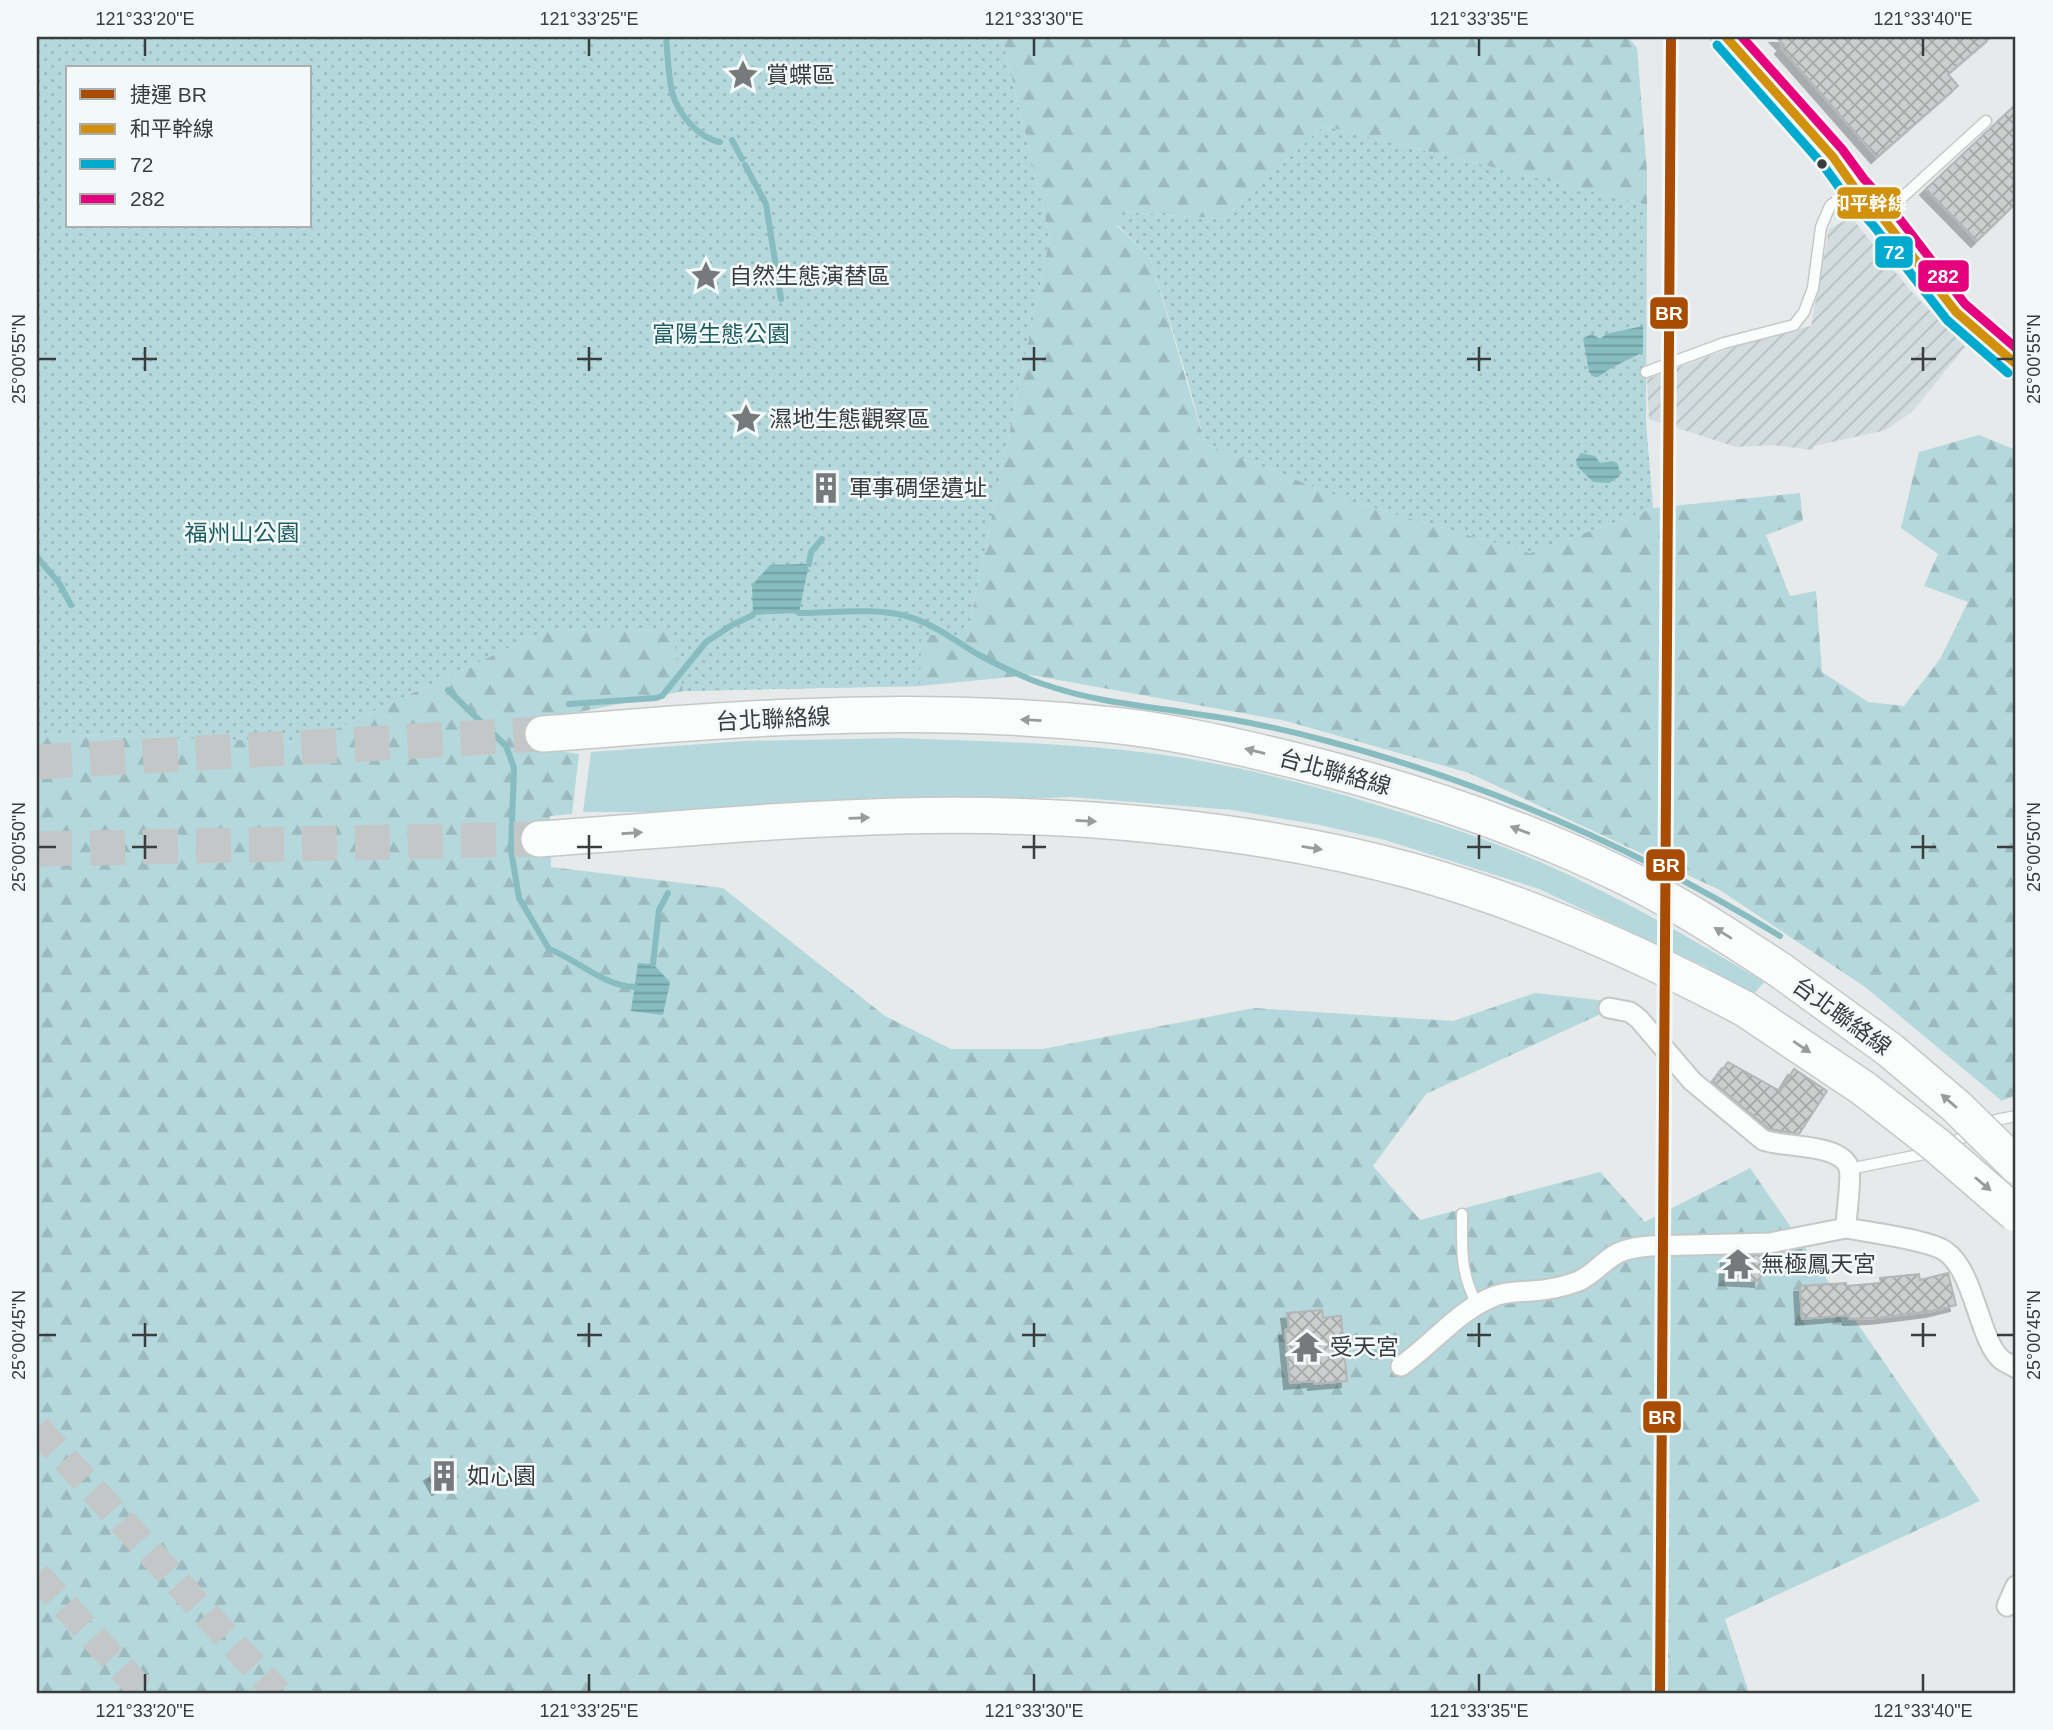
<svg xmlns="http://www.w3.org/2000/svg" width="2053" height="1730" viewBox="0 0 2053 1730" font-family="Arial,'Noto Sans TC',sans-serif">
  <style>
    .industrial { fill: url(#industrial-furrows) }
    .green { fill: #b4d8db }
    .forest { fill: url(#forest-firs) }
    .park { fill: url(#park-dots); fill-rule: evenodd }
    .water { fill: url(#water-rules) }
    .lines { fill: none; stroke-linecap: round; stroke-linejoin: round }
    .stream { stroke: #87bcc0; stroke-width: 6 }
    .building { fill: url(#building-cross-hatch); stroke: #b3b5b6; stroke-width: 2; filter: url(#shadow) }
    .secondary-tunnel { stroke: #c4c7c8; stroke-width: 28; stroke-dasharray: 28 14; stroke-linecap: butt }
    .highway-tunnel { stroke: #c4c7c8; stroke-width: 35; stroke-dasharray: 35 18; stroke-linecap: butt }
    .lane-casing { stroke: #c6c8c8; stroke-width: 13 }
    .street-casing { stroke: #c6c8c8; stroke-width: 23 }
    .secondary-casing { stroke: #c6c8c8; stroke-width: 32 }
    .highway-casing { stroke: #c6c8c8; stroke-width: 38 }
    .lane { stroke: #fbfcfc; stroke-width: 10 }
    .street { stroke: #fbfcfc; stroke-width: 19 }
    .secondary { stroke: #fbfcfc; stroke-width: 28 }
    .highway { stroke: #fbfcfc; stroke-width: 35 }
    .highway-bridge-casing { stroke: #c6c8c8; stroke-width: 38; stroke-linecap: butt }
    .highway-bridge { stroke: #fbfcfc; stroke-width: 35 }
    .bus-1-casing { stroke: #f3f9f9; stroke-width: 14 }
    .bus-2-casing { stroke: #f3f9f9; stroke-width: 14 }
    .bus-3-casing { stroke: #f3f9f9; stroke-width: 14 }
    .bus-1 { stroke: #d1910c; stroke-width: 9 }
    .bus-2 { stroke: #00a9ce; stroke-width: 9 }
    .bus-3 { stroke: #e5007d; stroke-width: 9 }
    .metro-1-casing { stroke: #f3f9f9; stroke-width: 16 }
    .metro-1 { stroke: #a74c00; stroke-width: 10 }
    .oneway { fill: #9a9c9c }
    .ticks { fill: none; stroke: #3a3d3d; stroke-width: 2.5 }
    .bus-dot { fill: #3a3d3d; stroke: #f3f9f9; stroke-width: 2.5 }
    .labels { text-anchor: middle; stroke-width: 5; stroke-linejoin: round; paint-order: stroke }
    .poi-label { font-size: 23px; fill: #3a3d3d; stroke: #f3f9f9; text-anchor: start }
    .park-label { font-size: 23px; fill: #1f5e62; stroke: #f3f9f9 }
    .street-label { font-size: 23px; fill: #3a3d3d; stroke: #f3f9f9 }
    .line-badge { stroke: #f3f9f9; stroke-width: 2.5 }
    .badge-label { font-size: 19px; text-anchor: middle; font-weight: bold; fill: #fff }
    .neatline { fill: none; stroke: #3a3d3d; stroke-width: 2.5 }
    .ticks-label { font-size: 18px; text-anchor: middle; fill: #3a3d3d }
  </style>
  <defs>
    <pattern id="industrial-furrows" width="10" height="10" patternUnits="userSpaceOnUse" patternTransform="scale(1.75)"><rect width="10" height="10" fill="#d3dcde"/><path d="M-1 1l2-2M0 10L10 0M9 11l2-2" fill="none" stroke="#b6bebf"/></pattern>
    <pattern id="forest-firs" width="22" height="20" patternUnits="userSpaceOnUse" patternTransform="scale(1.75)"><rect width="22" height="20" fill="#b4d8db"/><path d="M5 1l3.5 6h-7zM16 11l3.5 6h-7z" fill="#9cbabd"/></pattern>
    <pattern id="park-dots" width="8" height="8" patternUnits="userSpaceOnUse" patternTransform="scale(1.75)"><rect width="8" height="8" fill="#b4d8db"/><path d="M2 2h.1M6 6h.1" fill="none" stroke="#9cbabd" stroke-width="1.8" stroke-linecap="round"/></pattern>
    <pattern id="water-rules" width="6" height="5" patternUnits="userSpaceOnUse" patternTransform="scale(1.75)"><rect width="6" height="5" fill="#87bcc0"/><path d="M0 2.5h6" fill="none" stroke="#6f9a9d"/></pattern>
    <pattern id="building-cross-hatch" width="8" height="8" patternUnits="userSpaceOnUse" patternTransform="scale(1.75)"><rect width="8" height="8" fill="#cbcdce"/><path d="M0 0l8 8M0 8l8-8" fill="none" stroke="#a6a8a8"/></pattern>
    <filter id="shadow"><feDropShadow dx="-6" dy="6" stdDeviation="0" flood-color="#0004"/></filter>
  </defs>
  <rect width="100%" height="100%" fill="#e7eaeb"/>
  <polygon class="industrial" points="1851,217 1910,290 1965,347 1912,412 1886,430 1814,446 1813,450 1773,445 1736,447 1649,419 1647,379 1750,341 1811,326 1829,229"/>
  <path class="green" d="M899 738C995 742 1090 743 1184 758 1251 769 1316 786 1380 806 1434 822 1488 839 1540 862 1618 896 1691 938 1764 982L1752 996 1706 967 1539 889 1385 840 1320 825 1233 810 1071 797 670 812H583L591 752 744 741Z"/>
  <polygon class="forest" points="1002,37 1628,37 1637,48 1647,171 1647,205 1324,126 1223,219 1122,212 1117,226 1150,257 1205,444 1353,502 1530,553 1653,508 1800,493 1803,521 1766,535 1790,596 1816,591 1822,672 1868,702 1904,706 1940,659 1968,602 1924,586 1938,554 1901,528 1919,452 1979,435 2016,450 2016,1095 2002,1101 1865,987 1720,890 1469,773 1286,721 1031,675 920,686 683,691 540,720 548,749 579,754 572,814 550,816 551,867 723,888 885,1016 951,1049 1043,1049 1254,1008 1453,1021 1535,993 1625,1003 1426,1094 1373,1166 1420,1220 1600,1172 1645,1222 1750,1168 1980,1501 1725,1619 1749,1693 37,1693 37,734 308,742 549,629 967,635 1050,237"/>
  <g class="park">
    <path d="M37 37H1002L1050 237 967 635H921L920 686 683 691 673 631 549 629 308 742 37 734ZM68 68H310V226H68Z"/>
    <polygon points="1324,126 1647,205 1646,421 1653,508 1530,553 1353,502 1205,444 1187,378 1150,257 1117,225 1122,212 1223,219"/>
  </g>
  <g class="water">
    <path d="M1643 326V352C1628 360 1611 367 1598 377H1594L1589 372 1583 338 1592 334 1600 339 1606 334Z"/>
    <polygon points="1581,453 1595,456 1600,463 1613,461 1618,464 1620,476 1609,483 1593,482 1577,466 1576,460"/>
    <polygon points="809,564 799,613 753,615 752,585 770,565"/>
    <polygon points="638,963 653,964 670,982 663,1015 631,1011"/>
  </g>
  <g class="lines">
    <g class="stream">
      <path d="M666 37C668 55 668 75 672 92 678 114 698 138 720 142"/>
      <polyline points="732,140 742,159"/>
      <polyline points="745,165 766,204 781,299"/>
      <polyline points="37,557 59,583 71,605"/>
      <polyline points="809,564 811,552 822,539"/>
      <path d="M799 613C833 613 877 607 909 617 935 624 956 642 979 655 1000 666 1024 678 1046 685 1095 702 1146 706 1196 714 1241 720 1287 730 1331 742 1489 784 1640 850 1780 936"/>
      <path d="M448 690 506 746 514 768 511 850 519 898 549 949C578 960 603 986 635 987"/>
      <polyline points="569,704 656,698 662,696 706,642 732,625 753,615"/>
      <polyline points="653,964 659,910 668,893"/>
    </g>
  </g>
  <g class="building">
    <polygon points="1776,37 1991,37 1948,74 1958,86 1877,157 1781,48 1784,45"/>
    <polygon points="2016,104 2016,203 1977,241 1926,189"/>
    <polygon points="1728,1062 1780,1091 1794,1069 1827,1091 1799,1134 1769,1129 1713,1082"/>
    <polygon points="1762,1255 1760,1281 1725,1279 1727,1256"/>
    <polygon points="1948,1273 1956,1305 1932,1311 1876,1318 1849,1319 1849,1315 1802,1319 1800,1286 1846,1283 1846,1286 1881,1283 1880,1278 1919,1274 1920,1280"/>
    <polygon points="1322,1310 1323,1318 1341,1316 1347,1381 1314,1384 1314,1381 1290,1383 1285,1330 1289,1329 1287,1313"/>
    <polygon points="450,1463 458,1477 438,1489 430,1475"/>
  </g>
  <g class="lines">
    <g class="secondary-tunnel">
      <polyline points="37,1428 278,1693"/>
      <polyline points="37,1575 144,1693"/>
    </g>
    <g class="highway-tunnel">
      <polyline points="37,762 543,734"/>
      <polyline points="37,849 539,839"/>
    </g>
    <defs>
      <g id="lane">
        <polyline points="1884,214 1986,121"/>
        <polyline points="1646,372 1724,343 1794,325 1804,312 1813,288 1821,227 1830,206 1851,190"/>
        <polyline points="1948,1145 1996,1120 2016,1116"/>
        <polyline points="1849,1169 1934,1152"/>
        <path d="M1462 1214C1462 1251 1460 1271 1477 1305"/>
      </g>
      <g id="street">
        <path d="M1609 1008 1630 1012 1639 1019 1692 1081 1763 1140C1784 1148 1841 1143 1849 1168 1852 1178 1846 1215 1846 1228 1868 1232 1929 1240 1945 1251 1975 1271 1979 1342 2002 1360 2006 1363 2012 1365 2016 1368"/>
        <path d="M1401 1366C1433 1344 1458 1310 1495 1296 1507 1291 1519 1292 1532 1291 1547 1290 1566 1286 1579 1281 1594 1274 1604 1260 1618 1253 1628 1248 1639 1247 1650 1246L1770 1243 1846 1228"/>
        <polyline points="2007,1606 2016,1586"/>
      </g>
      <polyline id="secondary" points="1726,37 1780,100 1833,157 1854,187 1882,217 1956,312 2016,364"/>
      <g id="highway">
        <path d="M543 734C627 728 711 720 795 717 900 712 1007 714 1112 725 1171 731 1231 745 1289 759 1403 787 1513 823 1619 874 1675 901 1728 936 1780 970"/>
        <path d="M539 839C659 831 779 819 900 816 1065 812 1252 827 1412 871 1528 903 1638 952 1745 1009"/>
      </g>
    </defs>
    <use href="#lane" class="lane-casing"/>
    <use href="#street" class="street-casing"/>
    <use href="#secondary" class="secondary-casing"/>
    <use href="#highway" class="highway-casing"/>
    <use href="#lane" class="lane"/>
    <use href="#street" class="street"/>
    <use href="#secondary" class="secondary"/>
    <use href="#highway" class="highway"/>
    <defs>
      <g id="highway-bridge">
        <polyline points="1780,970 1890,1050 1957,1107 2016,1165"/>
        <polyline points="1745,1009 1863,1088 1935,1144 2016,1214"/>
      </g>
    </defs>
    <use href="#highway-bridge" class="highway-bridge-casing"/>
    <use href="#highway-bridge" class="highway-bridge"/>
    <defs>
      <polyline id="bus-1" points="1726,37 1833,157 1854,187 1882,217 1956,312 2016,364"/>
      <polyline id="bus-2" points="1717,45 1823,165 1844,194 1873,225 1947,320 2008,373"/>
      <polyline id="bus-3" points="1742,37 1842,149 1864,179 1892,209 1965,304 2016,348"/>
    </defs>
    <use href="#bus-1" class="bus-1-casing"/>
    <use href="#bus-2" class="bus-2-casing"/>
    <use href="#bus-3" class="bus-3-casing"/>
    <use href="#bus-1" class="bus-1"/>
    <use href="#bus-2" class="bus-2"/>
    <use href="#bus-3" class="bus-3"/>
    <defs>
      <polyline id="metro-1" points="1660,1693 1671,37"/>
    </defs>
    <use href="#metro-1" class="metro-1-casing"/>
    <use href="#metro-1" class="metro-1"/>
  </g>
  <defs><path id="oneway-solid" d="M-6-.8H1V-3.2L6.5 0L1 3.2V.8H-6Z" transform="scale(1.75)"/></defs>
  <g class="oneway">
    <use href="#oneway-solid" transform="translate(1031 720) rotate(-177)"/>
    <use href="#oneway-solid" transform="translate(1255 751) rotate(-166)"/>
    <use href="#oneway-solid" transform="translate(859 818) rotate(-2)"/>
    <use href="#oneway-solid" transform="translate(1086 821) rotate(3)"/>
    <use href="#oneway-solid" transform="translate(1520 830) rotate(-160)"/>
    <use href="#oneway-solid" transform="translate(632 833) rotate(-4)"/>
    <use href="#oneway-solid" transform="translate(1312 848) rotate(9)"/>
    <use href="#oneway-solid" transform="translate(1723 933) rotate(-148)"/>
    <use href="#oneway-solid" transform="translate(1802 1047) rotate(34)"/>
    <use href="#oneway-solid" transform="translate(1949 1101) rotate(-139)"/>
    <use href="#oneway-solid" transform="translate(1983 1184) rotate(40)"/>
  </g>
  <path class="ticks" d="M145 38V56M589 38V56M1034 38V56M1479 38V56M1923 38V56M145 347V371M589 347V371M1034 347V371M1479 347V371M1923 347V371M38 359H56M132 359H157M577 359H602M1022 359H1046M1467 359H1491M1911 359H1936M1997 359H2014M145 835V859M589 835V859M1034 835V859M1479 835V859M1923 835V859M38 847H56M132 847H157M577 847H602M1022 847H1046M1467 847H1491M1911 847H1936M1997 847H2014M145 1323V1347M589 1323V1347M1034 1323V1347M1479 1323V1347M1923 1323V1347M38 1335H56M132 1335H157M577 1335H602M1022 1335H1046M1467 1335H1491M1911 1335H1936M1997 1335H2014M145 1674V1692M589 1674V1692M1034 1674V1692M1479 1674V1692M1923 1674V1692"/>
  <defs>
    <symbol id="sight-bare" viewBox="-9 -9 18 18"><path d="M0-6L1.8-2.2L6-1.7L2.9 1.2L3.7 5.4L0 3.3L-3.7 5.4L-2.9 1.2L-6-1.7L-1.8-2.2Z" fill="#777a7a" stroke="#f3f9f9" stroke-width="2.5" paint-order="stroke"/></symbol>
    <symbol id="building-bare" viewBox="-9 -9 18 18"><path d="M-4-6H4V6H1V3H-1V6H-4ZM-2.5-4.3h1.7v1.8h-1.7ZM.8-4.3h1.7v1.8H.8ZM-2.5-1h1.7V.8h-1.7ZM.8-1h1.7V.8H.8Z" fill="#777a7a" stroke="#f3f9f9" stroke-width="2.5" paint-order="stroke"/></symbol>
    <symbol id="temple-bare" viewBox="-9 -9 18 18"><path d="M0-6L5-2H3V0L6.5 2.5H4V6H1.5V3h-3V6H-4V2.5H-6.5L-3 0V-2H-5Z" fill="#777a7a" stroke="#f3f9f9" stroke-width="2.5" paint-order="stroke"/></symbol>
  </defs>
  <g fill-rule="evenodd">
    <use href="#sight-bare" x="721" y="53" width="44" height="44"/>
    <use href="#sight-bare" x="684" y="254" width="44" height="44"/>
    <use href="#sight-bare" x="724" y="397" width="44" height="44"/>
    <use href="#building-bare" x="804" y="466" width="44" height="44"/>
    <use href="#temple-bare" x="1716" y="1242" width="44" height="44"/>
    <use href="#temple-bare" x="1285" y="1325" width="44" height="44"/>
    <use href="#building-bare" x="422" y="1454" width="44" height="44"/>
  </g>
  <circle class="bus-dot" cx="1822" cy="164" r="6"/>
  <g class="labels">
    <g class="poi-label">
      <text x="766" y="83">賞蝶區</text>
      <text x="729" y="284">自然生態演替區</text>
      <text x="769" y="427">濕地生態觀察區</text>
      <text x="849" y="496">軍事碉堡遺址</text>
      <text x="1761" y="1272">無極鳳天宮</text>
      <text x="1330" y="1355">受天宮</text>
      <text x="467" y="1484">如心園</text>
    </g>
    <g class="park-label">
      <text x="721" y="342">富陽生態公園</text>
      <text x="242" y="541">福州山公園</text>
    </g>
    <g class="street-label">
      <text transform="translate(773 719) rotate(-3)" y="8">台北聯絡線</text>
      <text transform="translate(1335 772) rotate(15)" y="8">台北聯絡線</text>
      <text transform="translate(1842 1016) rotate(36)" y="8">台北聯絡線</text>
    </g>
  </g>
  <g class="line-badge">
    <rect x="1836" y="186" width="66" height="34" rx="7" fill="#d1910c"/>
    <rect x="1874" y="235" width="40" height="34" rx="7" fill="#00a9ce"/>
    <rect x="1917" y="259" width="53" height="34" rx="7" fill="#e5007d"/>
    <rect x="1649" y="296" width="40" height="34" rx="7" fill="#a74c00"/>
    <rect x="1645" y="848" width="41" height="34" rx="7" fill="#a74c00"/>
    <rect x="1642" y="1400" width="40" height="34" rx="7" fill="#a74c00"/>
  </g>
  <g class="badge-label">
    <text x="1869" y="210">和平幹線</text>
    <text x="1894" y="259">72</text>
    <text x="1943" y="283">282</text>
    <text x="1669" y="320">BR</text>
    <text x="1666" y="872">BR</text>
    <text x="1662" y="1424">BR</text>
  </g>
  <rect width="2053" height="1730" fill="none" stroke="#f3f9f9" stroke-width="77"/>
  <rect x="66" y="66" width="245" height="161" fill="#f3f9f9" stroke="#a9aeae" stroke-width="2"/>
  <rect x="80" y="89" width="35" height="10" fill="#a74c00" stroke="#a9aeae" stroke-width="2"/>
  <text x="130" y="102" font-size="21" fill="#3a3d3d">捷運 BR</text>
  <rect x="80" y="124" width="35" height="10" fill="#d1910c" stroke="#a9aeae" stroke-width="2"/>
  <text x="130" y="136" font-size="21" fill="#3a3d3d">和平幹線</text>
  <rect x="80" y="159" width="35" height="10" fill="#00a9ce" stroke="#a9aeae" stroke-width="2"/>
  <text x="130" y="172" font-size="21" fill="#3a3d3d">72</text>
  <rect x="80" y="194" width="35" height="10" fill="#e5007d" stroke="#a9aeae" stroke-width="2"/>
  <text x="130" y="206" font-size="21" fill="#3a3d3d">282</text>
  <rect x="38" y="38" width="1976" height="1654" class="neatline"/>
  <g class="ticks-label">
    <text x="145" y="25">121°33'20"E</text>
    <text x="589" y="25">121°33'25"E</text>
    <text x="1034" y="25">121°33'30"E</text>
    <text x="1479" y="25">121°33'35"E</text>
    <text x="1923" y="25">121°33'40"E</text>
    <text transform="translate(19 359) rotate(-90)" y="6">25°00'55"N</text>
    <text transform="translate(2034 359) rotate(-90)" y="6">25°00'55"N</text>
    <text transform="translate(19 847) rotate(-90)" y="6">25°00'50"N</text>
    <text transform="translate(2034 847) rotate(-90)" y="6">25°00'50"N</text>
    <text transform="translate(19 1335) rotate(-90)" y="6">25°00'45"N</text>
    <text transform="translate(2034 1335) rotate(-90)" y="6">25°00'45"N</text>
    <text x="145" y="1717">121°33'20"E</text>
    <text x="589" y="1717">121°33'25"E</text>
    <text x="1034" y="1717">121°33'30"E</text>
    <text x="1479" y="1717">121°33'35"E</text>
    <text x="1923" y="1717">121°33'40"E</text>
  </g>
</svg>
